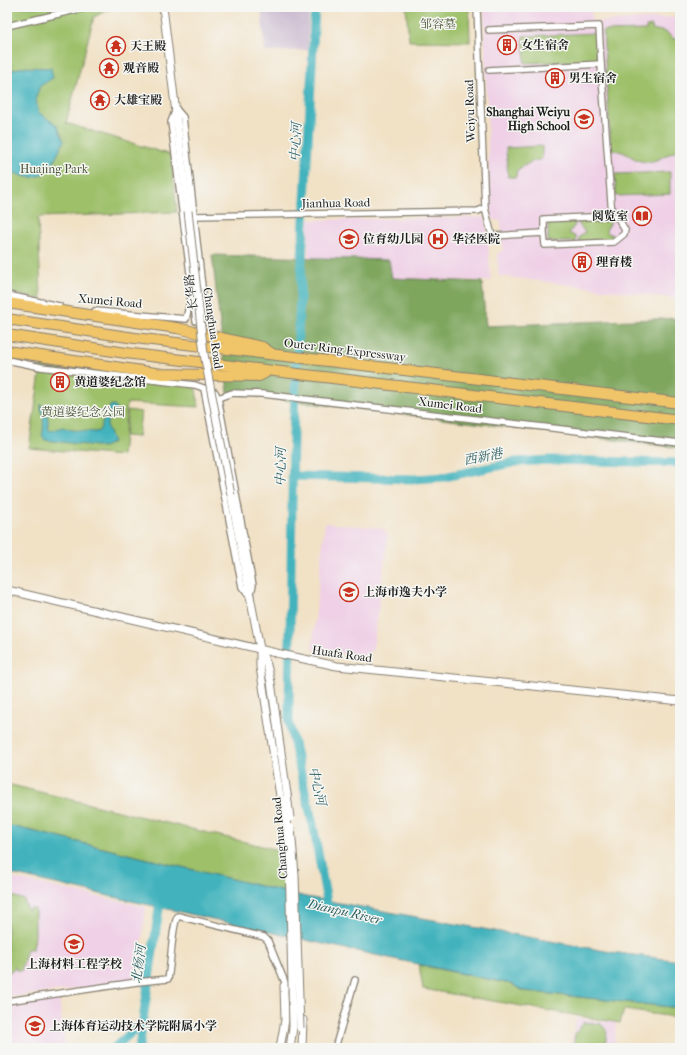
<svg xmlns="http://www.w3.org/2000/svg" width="687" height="1055" viewBox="0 0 687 1055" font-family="'IM FELL French Canon','Noto Serif SC',serif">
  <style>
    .built { fill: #efd0e6 }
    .industrial { fill: #cdbed2 }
    .green { fill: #9dc069; stroke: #5c6e42 }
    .forest { fill: #7ea65d; stroke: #4d613c }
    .water { fill: #43b3bd; stroke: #30686c }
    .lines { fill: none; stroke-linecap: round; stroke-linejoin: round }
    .river { stroke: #43b3bd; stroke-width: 9 }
    .minor-casing { stroke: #867e70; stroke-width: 8 }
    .tertiary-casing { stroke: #867e70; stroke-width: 9 }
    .motorway-casing { stroke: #867e70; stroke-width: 12 }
    .minor { stroke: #fff; stroke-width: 5.5 }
    .tertiary { stroke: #fff; stroke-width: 7 }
    .motorway { stroke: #f0c469; stroke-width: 10 }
    .tertiary-bridge-casing { stroke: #867e70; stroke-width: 9; stroke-linecap: butt }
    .tertiary-bridge { stroke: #fff; stroke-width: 7 }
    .labels { text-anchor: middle; stroke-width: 3; stroke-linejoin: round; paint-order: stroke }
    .park-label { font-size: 12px; fill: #495537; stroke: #f6f6f2 }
    .poi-label { font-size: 12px; font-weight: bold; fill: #1c1c1c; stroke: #f6f6f2; text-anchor: start }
    .street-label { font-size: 12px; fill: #1c1c1c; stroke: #f6f6f2 }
    .water-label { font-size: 13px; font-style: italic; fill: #2e6064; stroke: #f6f6f2 }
  </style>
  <rect width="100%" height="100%" fill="#f6f6f2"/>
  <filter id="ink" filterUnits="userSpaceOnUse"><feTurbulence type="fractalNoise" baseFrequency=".025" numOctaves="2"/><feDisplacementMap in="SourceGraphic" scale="8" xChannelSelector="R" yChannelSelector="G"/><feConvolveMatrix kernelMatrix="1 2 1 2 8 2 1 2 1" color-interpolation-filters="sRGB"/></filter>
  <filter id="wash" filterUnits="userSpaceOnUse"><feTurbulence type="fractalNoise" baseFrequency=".012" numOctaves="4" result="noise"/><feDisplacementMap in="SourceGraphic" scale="16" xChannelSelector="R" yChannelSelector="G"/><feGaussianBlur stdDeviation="0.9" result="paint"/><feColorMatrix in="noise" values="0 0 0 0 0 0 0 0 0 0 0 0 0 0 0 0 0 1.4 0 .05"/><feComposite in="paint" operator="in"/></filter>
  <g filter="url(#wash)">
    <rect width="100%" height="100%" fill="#f1e1c5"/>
    <g class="built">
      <polygon points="484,7 591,7 592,22 680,17 680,299 499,276 497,254 503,250 501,222 490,217"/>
      <polygon points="486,217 491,281 392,278 308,258 309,220"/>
      <polygon points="325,523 381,528 384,530 388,535 373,649 365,657 312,649"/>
      <polygon points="7,877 146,907 137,982 7,997"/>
      <polygon points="59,997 65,1048 7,1048 7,1005"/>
      <polygon points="576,1018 616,1023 614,1048 571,1048"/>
    </g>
    <polygon class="industrial" points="261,7 309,7 308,50 265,52"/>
    <g class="green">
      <polygon points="7,7 113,7 94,17 66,123 171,155 177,212 38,217 41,299 7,292"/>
      <polygon points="406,7 469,7 470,42 409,41"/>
      <path d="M652 26V29L666 32 674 39 680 38V151C668 151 659 163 645 162 633 161 627 150 611 150L603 31 646 30V27Z"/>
      <polygon points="596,33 597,61 525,63 523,36"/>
      <polygon points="542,146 542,159 531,162 517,170 516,177 508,177 506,148"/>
      <polygon points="670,172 670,194 616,196 615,174"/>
      <polygon points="610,219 610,224 606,230 609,234 612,234 612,240 579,242 579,237 585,232 579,225 579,220"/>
      <polygon points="575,221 575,225 569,233 576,237 576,242 548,242 548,222"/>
      <polygon points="41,367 195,385 199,407 127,403 122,456 29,448"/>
      <polygon points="128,410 141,412 138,437 125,436"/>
      <polygon points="7,784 282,851 285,892 7,825"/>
      <polygon points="7,894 24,900 28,911 30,908 35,909 35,936 33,949 27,949 21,971 16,970 16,967 7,974"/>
      <polygon points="419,965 511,984 524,991 680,1008 680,1020 667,1016 624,1010 620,1023 423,989"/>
      <polygon points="584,1022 601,1024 607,1031 605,1048 573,1048 575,1034"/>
    </g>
    <polygon class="forest" points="212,255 389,260 392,278 482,282 486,326 680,318 680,448 228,393"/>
    <g class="water">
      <path d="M23 67 51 68 53 78 40 86 36 97 38 112 57 125 64 141C51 170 41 189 7 169V71Z"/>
      <path d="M41 404 48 418V429L52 431 62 427 72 430 95 432 99 431 110 406 114 405 117 411C101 421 108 429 113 442L104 447 45 440 42 435C44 433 44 413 41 409Z"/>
      <polygon points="7,825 306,897 611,952 680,961 680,1008 524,991 511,984 319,943 7,873"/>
    </g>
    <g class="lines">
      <g class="river">
        <polyline points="315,7 293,434 289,704 289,722 313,825 329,913"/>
        <polyline points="292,476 415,479 444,477 516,462 548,460 680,463"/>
        <polyline points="114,1048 142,1023"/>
        <polyline points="139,1048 161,895"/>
      </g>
    </g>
  </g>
  <g filter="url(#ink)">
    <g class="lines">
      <defs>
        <g id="minor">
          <polyline points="7,26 84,8"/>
          <polyline points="489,30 599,26 601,64"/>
          <polyline points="489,70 601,64 612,216"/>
          <polygon points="176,109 183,117 206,322 196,321 171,122"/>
          <polyline points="485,208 492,236 544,233 544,219 611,216 618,218 625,230 624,234 614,242 545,245 544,233"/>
          <polyline points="194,216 478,211 485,208 477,7"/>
          <polyline points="7,295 59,306"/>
          <polyline points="95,311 186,319 191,297"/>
          <polyline points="7,360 41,367 195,385 215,392 218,398 253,585 250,597 242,587 204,389"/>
          <polyline points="218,398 232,393 262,394 680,443"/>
          <path d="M7 1001 137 982 168 979C171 966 172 923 178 916L264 937 268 941 286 985"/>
          <polyline points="335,1048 355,980"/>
        </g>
        <g id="tertiary">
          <polyline points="163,7 188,211"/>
          <polyline points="231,495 260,649 260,667 280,796"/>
          <polyline points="7,590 276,653 337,666 680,701"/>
          <polyline points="262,653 267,665 271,682 287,794"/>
          <polyline points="280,1048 285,1020 284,986 297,985"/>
          <polyline points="302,1048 303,1020"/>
        </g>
        <g id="motorway">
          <polyline points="7,303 177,328 262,347 271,353"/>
          <polyline points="7,319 135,338 680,403"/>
          <polyline points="7,335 133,354 680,420"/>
          <polyline points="7,351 162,374 259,376 265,373"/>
        </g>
      </defs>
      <use href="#minor" class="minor-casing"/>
      <use href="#tertiary" class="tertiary-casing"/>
      <use href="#motorway" class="motorway-casing"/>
      <use href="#minor" class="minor"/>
      <use href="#tertiary" class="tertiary"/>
      <use href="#motorway" class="motorway"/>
      <defs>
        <g id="tertiary-bridge">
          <polyline points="188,211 204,354 231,495"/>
          <polyline points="287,794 290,818"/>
          <polyline points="280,796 286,815 289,857 293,1027 290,1048"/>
          <polyline points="291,828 295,875 300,1028"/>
        </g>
      </defs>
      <use href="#tertiary-bridge" class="tertiary-bridge-casing"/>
      <use href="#tertiary-bridge" class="tertiary-bridge"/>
    </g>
  </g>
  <defs>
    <symbol id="building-ring" viewBox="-11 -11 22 22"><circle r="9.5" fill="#f6f6f2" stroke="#c8321e" stroke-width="1.5"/><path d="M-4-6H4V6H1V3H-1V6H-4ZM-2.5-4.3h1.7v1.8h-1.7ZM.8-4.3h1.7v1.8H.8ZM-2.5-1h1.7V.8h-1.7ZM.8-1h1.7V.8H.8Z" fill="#c8321e"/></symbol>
    <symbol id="temple-ring" viewBox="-11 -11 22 22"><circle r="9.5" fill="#f6f6f2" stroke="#c8321e" stroke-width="1.5"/><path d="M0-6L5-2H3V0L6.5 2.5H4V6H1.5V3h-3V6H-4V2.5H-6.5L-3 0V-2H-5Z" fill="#c8321e"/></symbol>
    <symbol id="school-ring" viewBox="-11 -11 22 22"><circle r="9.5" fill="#f6f6f2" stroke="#c8321e" stroke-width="1.5"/><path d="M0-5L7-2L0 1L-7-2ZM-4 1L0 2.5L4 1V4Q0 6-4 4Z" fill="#c8321e"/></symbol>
    <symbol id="library-ring" viewBox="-11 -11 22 22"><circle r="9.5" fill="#f6f6f2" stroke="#c8321e" stroke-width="1.5"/><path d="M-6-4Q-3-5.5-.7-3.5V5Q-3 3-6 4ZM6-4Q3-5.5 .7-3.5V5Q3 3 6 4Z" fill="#c8321e"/></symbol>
    <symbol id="hospital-ring" viewBox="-11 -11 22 22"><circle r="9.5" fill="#f6f6f2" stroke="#c8321e" stroke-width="1.5"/><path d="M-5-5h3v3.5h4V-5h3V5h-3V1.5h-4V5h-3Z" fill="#c8321e"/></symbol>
  </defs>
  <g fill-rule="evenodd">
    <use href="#building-ring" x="496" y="34" width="22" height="22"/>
    <use href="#temple-ring" x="105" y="35" width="22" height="22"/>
    <use href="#temple-ring" x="98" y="57" width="22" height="22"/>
    <use href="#building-ring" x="544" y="67" width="22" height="22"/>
    <use href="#temple-ring" x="89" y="89" width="22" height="22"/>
    <use href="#school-ring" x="573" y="108" width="22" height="22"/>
    <use href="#library-ring" x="631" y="205" width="22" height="22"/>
    <use href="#school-ring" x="338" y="228" width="22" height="22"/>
    <use href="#hospital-ring" x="427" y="228" width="22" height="22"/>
    <use href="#building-ring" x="571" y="251" width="22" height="22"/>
    <use href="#building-ring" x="49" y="371" width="22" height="22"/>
    <use href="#school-ring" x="338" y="581" width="22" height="22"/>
    <use href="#school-ring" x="63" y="933" width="22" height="22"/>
    <use href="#school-ring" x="24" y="1015" width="22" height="22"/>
  </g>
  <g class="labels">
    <g class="park-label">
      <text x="438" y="28">邹容墓</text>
      <text x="54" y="173">Huajing Park</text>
      <text x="83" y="416">黄道婆纪念公园</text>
    </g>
    <g class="poi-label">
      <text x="521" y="49">女生宿舍</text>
      <text x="130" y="50">天王殿</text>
      <text x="123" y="72">观音殿</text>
      <text x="569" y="82">男生宿舍</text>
      <text x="114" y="104">大雄宝殿</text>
      <text x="570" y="116" text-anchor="end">Shanghai Weiyu<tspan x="570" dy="14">High School</tspan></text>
      <text x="628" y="220" text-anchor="end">阅览室</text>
      <text x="363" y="243">位育幼儿园</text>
      <text x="452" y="243">华泾医院</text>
      <text x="596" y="266">理育楼</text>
      <text x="74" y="386">黄道婆纪念馆</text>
      <text x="363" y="596">上海市逸夫小学</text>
      <text x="74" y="968" text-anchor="middle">上海材料工程学校</text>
      <text x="49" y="1030">上海体育运动技术学院附属小学</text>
    </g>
    <g class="street-label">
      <text transform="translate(470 111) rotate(-92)" y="4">Weiyu Road</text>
      <text transform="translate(336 203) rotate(-1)" y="4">Jianhua Road</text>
      <text transform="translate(191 292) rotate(-97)" y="4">长华路</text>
      <text transform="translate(110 301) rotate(5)" y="4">Xumei Road</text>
      <text transform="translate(213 328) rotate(82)" y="4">Changhua Road</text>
      <text transform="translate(345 350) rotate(7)" y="4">Outer Ring Expressway</text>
      <text transform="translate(450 405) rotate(7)" y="4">Xumei Road</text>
      <text transform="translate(342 654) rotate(8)" y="4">Huafa Road</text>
      <text transform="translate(280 838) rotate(-95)" y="4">Changhua Road</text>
    </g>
    <g class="water-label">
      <text transform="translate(295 142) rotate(-87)" y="5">中心河</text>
      <text transform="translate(483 456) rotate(-11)" y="5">西新港</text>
      <text transform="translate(280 467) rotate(-89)" y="5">中心河</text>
      <text transform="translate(318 786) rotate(77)" y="5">中心河</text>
      <text transform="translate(345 911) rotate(13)" y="5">Dianpu River</text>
      <text transform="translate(138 964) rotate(-82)" y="5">北杨河</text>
    </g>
  </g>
  <rect width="687" height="1055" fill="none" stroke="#f6f6f2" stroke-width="24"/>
</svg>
